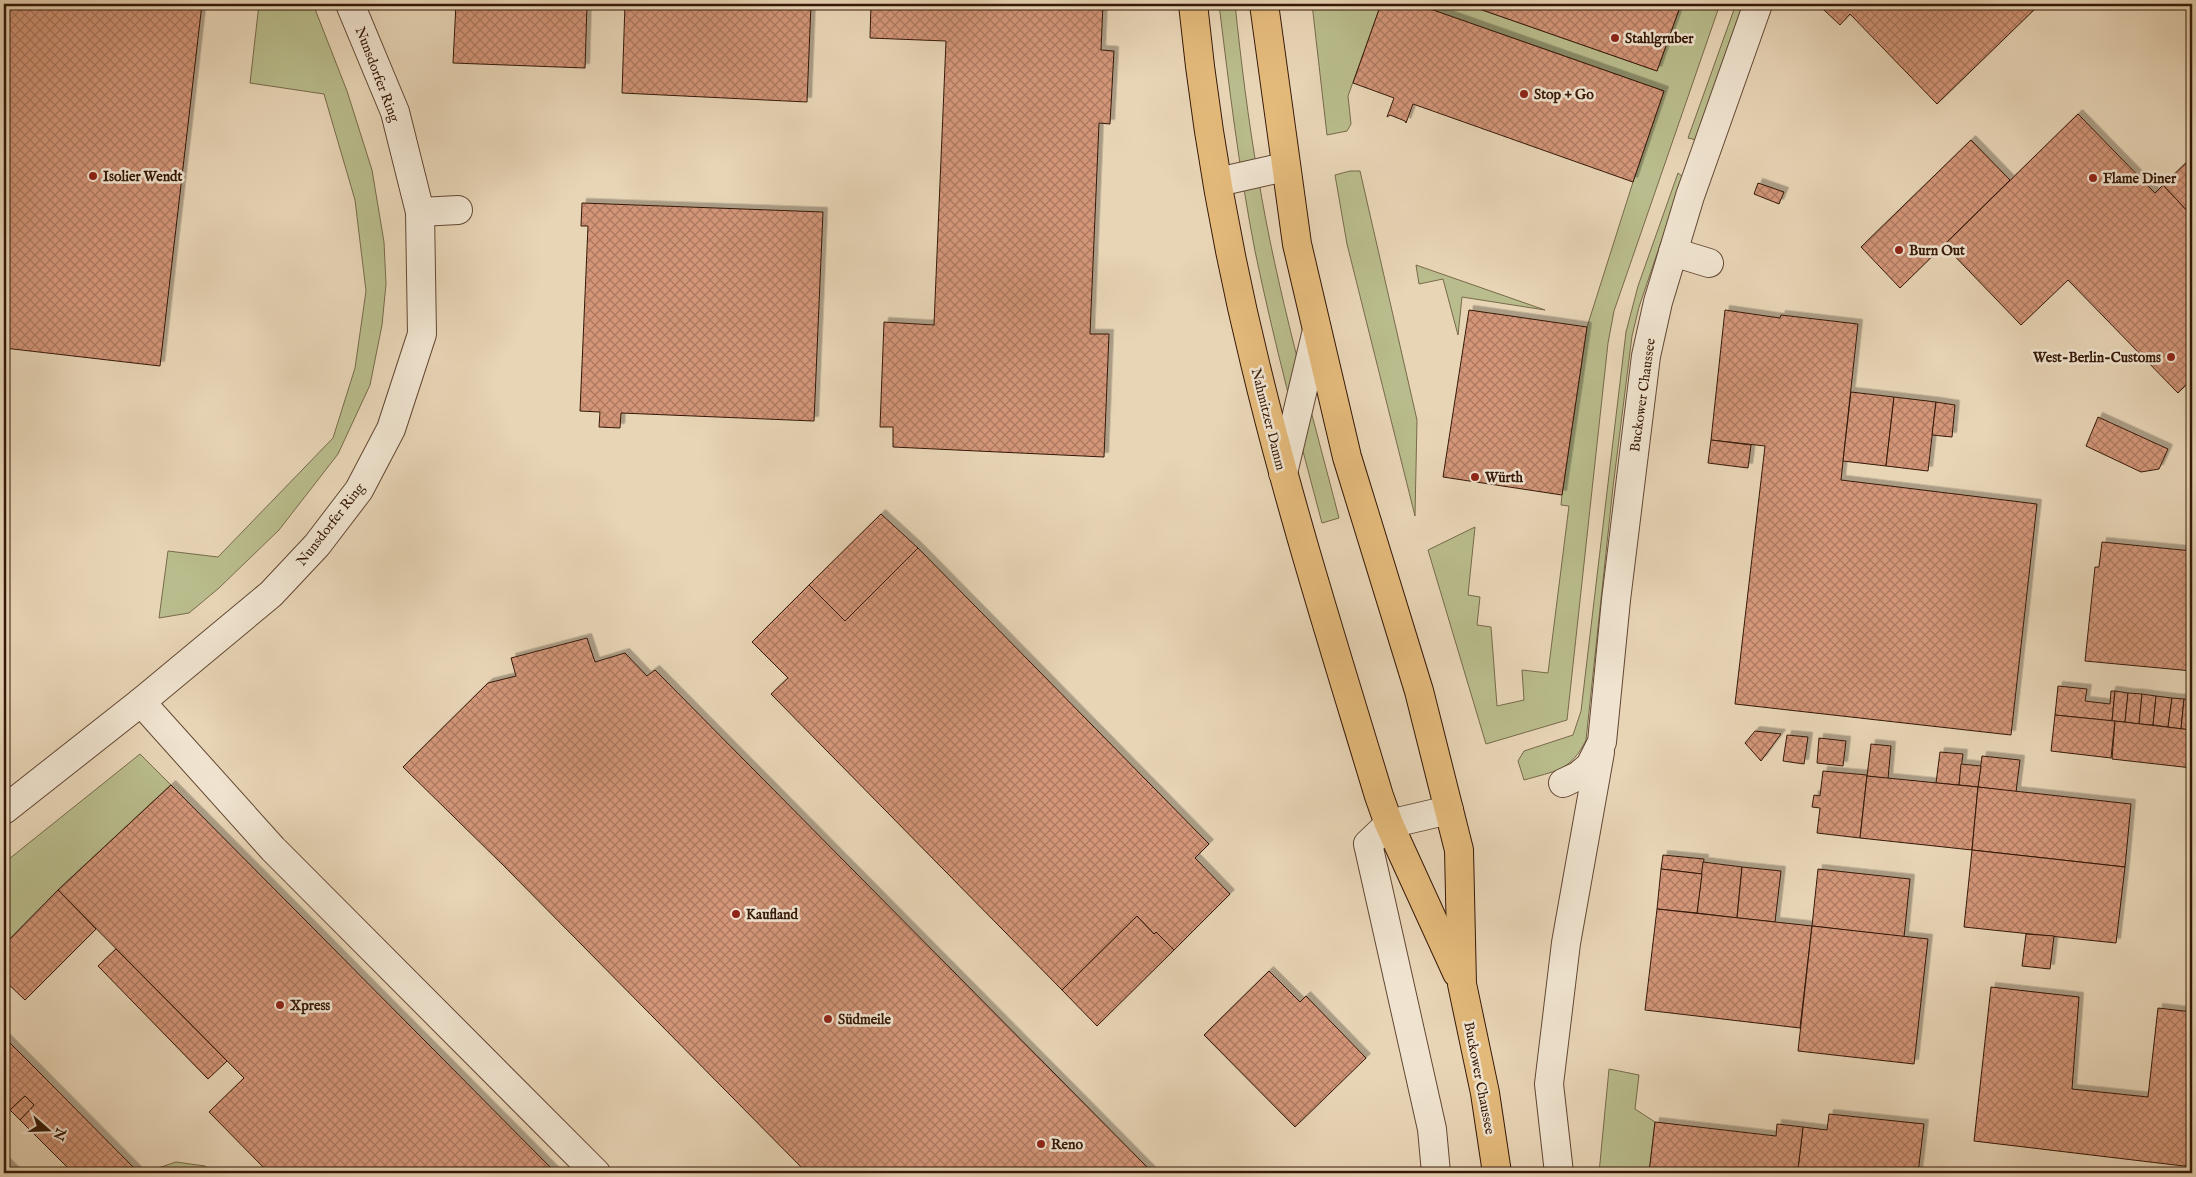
<svg xmlns="http://www.w3.org/2000/svg" width="2196" height="1177" viewBox="0 0 2196 1177" font-family="'IM FELL English',serif">
  <style>
    .green { fill: #b9bc8c; stroke: #776a4a }
    .building { fill: url(#building-cross-hatch); stroke: #351807; filter: url(#shadow) }
    .lines { fill: none; stroke-linecap: round; stroke-linejoin: round }
    .minor-casing { stroke: #624733; stroke-width: 30 }
    .major-casing { stroke: #351807; stroke-width: 30 }
    .minor { stroke: #f0e4d0; stroke-width: 28 }
    .major { stroke: #e4ba7b; stroke-width: 28 }
    .poi-dot { fill: #8f2418; stroke: #f0e4d0; stroke-width: 2 }
    .labels { text-anchor: middle; stroke-width: 5; stroke-linejoin: round; paint-order: stroke }
    .poi-label { font-size: 14px; font-weight: bold; fill: #351807; stroke: #f0e4d0; text-anchor: start }
    .street-label { font-size: 14px; fill: #351807; stroke: #f0e4d0 }
  </style>
  <defs>
    <pattern id="building-cross-hatch" width="8" height="8" patternUnits="userSpaceOnUse" patternTransform="scale(1.25)"><rect width="8" height="8" fill="#d39679"/><path d="M0 0l8 8M0 8l8-8" fill="none" stroke="#ac7961"/></pattern>
    <filter id="shadow"><feDropShadow dx="4.5" dy="-4.5" stdDeviation="0" flood-color="#0004"/></filter>
  </defs>
  <rect width="100%" height="100%" fill="#e8d5b6"/>
  <filter id="stains"><feTurbulence type="fractalNoise" baseFrequency=".004" numOctaves="4"/><feColorMatrix values="0 0 0 0 .2 0 0 0 0 .09 0 0 0 0 .02 0 0 0 .5 -.17"/></filter>
  <radialGradient id="worn" r=".72"><stop offset=".6" stop-color="#630" stop-opacity="0"/><stop offset="1" stop-color="#630" stop-opacity=".3"/></radialGradient>
  <g class="green">
    <polygon points="259,4 313,4 347,91 372,170 384,242 386,284 382,325 370,385 338,454 279,530 219,588 189,613 159,618 168,551 218,557 333,438 355,368 366,291 355,200 324,94 250,83"/>
    <path d="M1219 4H1235C1241 61 1248 119 1258 176 1277 292 1310 405 1339 518L1322 523C1298 433 1274 342 1255 251 1239 169 1229 86 1219 4Z"/>
    <polygon points="1312,4 1381,4 1348,96 1351,124 1347,131 1327,135"/>
    <polygon points="1416,4 1465,4 1657,71 1681,4 1720,4 1614,311 1608,343 1567,720 1486,744 1428,550 1475,527 1468,595 1480,597 1477,625 1491,627 1497,706 1524,700 1522,670 1548,673 1569,506 1561,505 1562,495 1587,327 1633,182 1664,91"/>
    <polygon points="1736,4 1745,4 1697,140 1688,138"/>
    <polygon points="1350,171 1360,171 1417,420 1415,516 1347,244 1335,175"/>
    <path d="M1678 173 1683 177 1639 307 1632 336 1613 487 1586 740C1571 771 1555 771 1524 780L1518 761 1524 751 1573 735 1581 711 1626 332 1638 286Z"/>
    <polygon points="1416,265 1545,310 1462,297 1458,335 1443,279 1419,284"/>
    <polygon points="140,754 171,785 58,890 4,945 4,863"/>
    <polygon points="1609,1069 1639,1075 1635,1109 1655,1122 1649,1173 1599,1173"/>
    <polygon points="176,1162 205,1166 215,1173 143,1173"/>
  </g>
  <g class="building">
    <polygon points="4,4 202,4 160,366 4,348"/>
    <polygon points="456,4 587,4 585,68 453,63"/>
    <polygon points="625,4 811,4 807,102 622,93"/>
    <polygon points="871,4 1103,4 1101,50 1114,51 1110,124 1099,123 1090,334 1109,334 1104,457 893,447 893,427 880,427 884,322 934,325 946,41 870,38"/>
    <polygon points="1381,4 1416,4 1664,91 1633,182 1413,104 1406,123 1405,121 1390,115 1387,117 1394,98 1353,83"/>
    <polygon points="1465,4 1681,4 1657,71"/>
    <polygon points="1826,4 2040,4 1937,104 1850,14 1840,25 1824,10"/>
    <polygon points="2078,114 2155,193 2163,185 2192,216 2192,379 2178,393 2068,280 2021,325 1944,245"/>
    <polygon points="1971,140 2010,180 1900,288 1861,247"/>
    <polygon points="2192,157 2192,216 2163,185"/>
    <polygon points="1758,183 1784,192 1779,204 1754,194"/>
    <polygon points="582,203 823,212 814,421 621,413 620,428 599,427 600,412 580,411 588,226 581,226"/>
    <polygon points="1469,310 1587,327 1562,495 1443,477"/>
    <polygon points="1725,310 1780,318 1781,315 1858,324 1841,480 2037,504 2011,735 1735,704 1765,446 1711,440"/>
    <polygon points="1851,392 1894,397 1886,466 1843,461"/>
    <polygon points="1894,397 1936,402 1928,471 1886,466"/>
    <polygon points="1936,402 1955,405 1952,437 1932,435"/>
    <polygon points="2098,417 2168,449 2159,469 2141,472 2086,446"/>
    <polygon points="1711,440 1751,445 1748,468 1708,463"/>
    <polygon points="881,514 918,548 845,621 809,585"/>
    <polygon points="2102,542 2192,551 2192,671 2085,661 2095,567 2099,567"/>
    <polygon points="918,548 1209,844 1195,858 1230,894 1174,950 1156,932 1154,934 1137,916 1062,990 771,694 788,678 752,642 809,585 845,621"/>
    <polygon points="587,638 595,662 625,653 647,676 655,670 1153,1173 807,1173 503,865 403,767 488,683 516,676 511,658"/>
    <polygon points="2058,686 2087,689 2085,701 2110,704 2111,691 2115,691 2112,721 2055,715"/>
    <polygon points="2115,691 2128,693 2125,722 2112,721"/>
    <polygon points="2128,693 2142,694 2139,724 2125,722"/>
    <polygon points="2142,694 2156,696 2153,725 2139,724"/>
    <polygon points="2156,696 2172,698 2168,727 2153,725"/>
    <polygon points="2172,698 2184,699 2181,729 2168,727"/>
    <polygon points="2184,699 2192,700 2192,730 2181,729"/>
    <polygon points="2055,715 2115,721 2111,758 2051,751"/>
    <polygon points="2115,721 2192,730 2192,768 2112,759"/>
    <polygon points="1755,731 1781,734 1761,761 1745,743"/>
    <polygon points="1787,735 1808,737 1804,764 1783,761"/>
    <polygon points="1819,738 1846,741 1843,766 1817,763"/>
    <polygon points="1871,744 1891,746 1888,779 1867,776"/>
    <polygon points="1940,752 1963,754 1959,785 1936,783"/>
    <polygon points="1982,756 2020,760 2016,792 1978,787"/>
    <polygon points="1961,764 1981,766 1978,787 1959,785"/>
    <polygon points="1823,771 1867,775 1860,838 1817,833 1820,808 1812,807 1814,795 1820,796"/>
    <polygon points="1867,776 1978,787 1972,850 1860,838"/>
    <polygon points="171,785 556,1173 269,1173 209,1112 244,1078 58,890"/>
    <polygon points="1978,787 2131,804 2125,867 1972,850"/>
    <polygon points="1972,850 2125,867 2116,943 1964,927"/>
    <polygon points="1663,855 1704,859 1702,874 1661,869"/>
    <polygon points="1703,862 1742,867 1737,918 1697,913"/>
    <polygon points="1742,867 1781,871 1775,922 1737,918"/>
    <polygon points="1661,869 1702,874 1697,913 1657,909"/>
    <polygon points="1818,869 1910,879 1904,937 1812,926"/>
    <polygon points="58,890 96,929 25,1000 4,980 4,945"/>
    <polygon points="1657,909 1812,926 1800,1028 1645,1010"/>
    <polygon points="1137,916 1154,934 1156,932 1174,950 1097,1026 1062,990"/>
    <polygon points="1812,926 1928,939 1914,1064 1798,1051"/>
    <polygon points="2026,934 2054,936 2050,969 2022,966"/>
    <polygon points="116,949 227,1061 208,1079 98,966"/>
    <polygon points="1269,971 1300,1002 1306,996 1366,1058 1295,1127 1204,1035"/>
    <polygon points="1991,987 2079,997 2072,1089 2148,1097 2158,1008 2192,1012 2192,1167 1974,1141"/>
    <polygon points="4,1037 39,1072 139,1173 73,1173 20,1120 34,1105 25,1096 10,1110 4,1104"/>
    <polygon points="25,1096 34,1105 20,1120 10,1110"/>
    <polygon points="1829,1114 1924,1124 1918,1173 1802,1173 1802,1170 1798,1169 1803,1127 1827,1130"/>
    <polygon points="1655,1122 1776,1136 1777,1124 1803,1127 1798,1169 1802,1170 1802,1173 1649,1173"/>
    <polygon points="4,1161 16,1173 4,1173"/>
  </g>
  <g class="lines">
    <defs>
      <g id="minor">
        <polyline points="1218,182 1285,167"/>
        <polyline points="420,212 458,210"/>
        <polyline points="1673,252 1709,263"/>
        <polyline points="1283,473 1317,330"/>
        <polyline points="141,702 273,849 596,1173"/>
        <polyline points="1563,783 1578,776 1590,766 1602,742 1616,600 1646,356 1658,302 1690,196 1758,4"/>
        <polyline points="4,810 141,702 271,594 317,545 359,490 391,429 422,334 420,212 395,112 350,4"/>
        <polyline points="1436,1173 1432,1129 1368,844 1389,824 1449,810"/>
        <polyline points="1559,1173 1549,1084 1566,943 1600,752"/>
      </g>
      <g id="major">
        <path d="M1193 4C1205 124 1226 245 1255 363 1290 509 1336 653 1379 796L1389 824 1457 973"/>
        <polyline points="1264,4 1297,244 1347,457 1419,691 1459,850 1462,984 1485,1093 1497,1173"/>
      </g>
    </defs>
    <use href="#minor" class="minor-casing"/>
    <use href="#major" class="major-casing"/>
    <use href="#minor" class="minor"/>
    <use href="#major" class="major"/>
  </g>
  <g class="poi-dot">
    <circle cx="1615" cy="38" r="5"/>
    <circle cx="1524" cy="94" r="5"/>
    <circle cx="93" cy="176" r="5"/>
    <circle cx="2093" cy="178" r="5"/>
    <circle cx="1899" cy="250" r="5"/>
    <circle cx="2171" cy="357" r="5"/>
    <circle cx="1475" cy="477" r="5"/>
    <circle cx="736" cy="914" r="5"/>
    <circle cx="280" cy="1005" r="5"/>
    <circle cx="828" cy="1019" r="5"/>
    <circle cx="1041" cy="1144" r="5"/>
  </g>
  <g class="labels">
    <g class="poi-label">
      <text x="1625" y="43">Stahlgruber</text>
      <text x="1534" y="99">Stop + Go</text>
      <text x="103" y="181">Isolier Wendt</text>
      <text x="2103" y="183">Flame Diner</text>
      <text x="1909" y="255">Burn Out</text>
      <text x="2161" y="362" text-anchor="end">West-Berlin-Customs</text>
      <text x="1485" y="482">Würth</text>
      <text x="746" y="919">Kaufland</text>
      <text x="290" y="1010">Xpress</text>
      <text x="838" y="1024">Südmeile</text>
      <text x="1051" y="1149">Reno</text>
    </g>
    <g class="street-label">
      <text transform="translate(378 74) rotate(69)" y="5">Nunsdorfer Ring</text>
      <text transform="translate(1642 395) rotate(-82)" y="5">Buckower Chaussee</text>
      <text transform="translate(1269 419) rotate(76)" y="5">Nahmitzer Damm</text>
      <text transform="translate(330 524) rotate(-52)" y="5">Nunsdorfer Ring</text>
      <text transform="translate(1480 1078) rotate(79)" y="5">Buckower Chaussee</text>
    </g>
  </g>
  <rect width="2196" height="1177" fill="none" stroke="#e8d5b6" stroke-width="20"/>
  <rect x="5" y="5" width="2186" height="1167" fill="none" stroke="#351807" stroke-width="2.5"/>
  <rect x="10" y="10" width="2176" height="1157" fill="none" stroke="#351807"/>
  <g transform="translate(48 1130) rotate(110)" stroke="#f0e4d0" stroke-width="4" paint-order="stroke">
  <path d="M0-4L9 19L0 12L-9 19Z" fill="#351807"/>
  <text y="-8" font-size="14" font-weight="bold" text-anchor="middle" fill="#351807">N</text>
  </g>
  <rect width="100%" height="100%" filter="url(#stains)"/>
  <rect width="100%" height="100%" fill="url(#worn)"/>
</svg>
